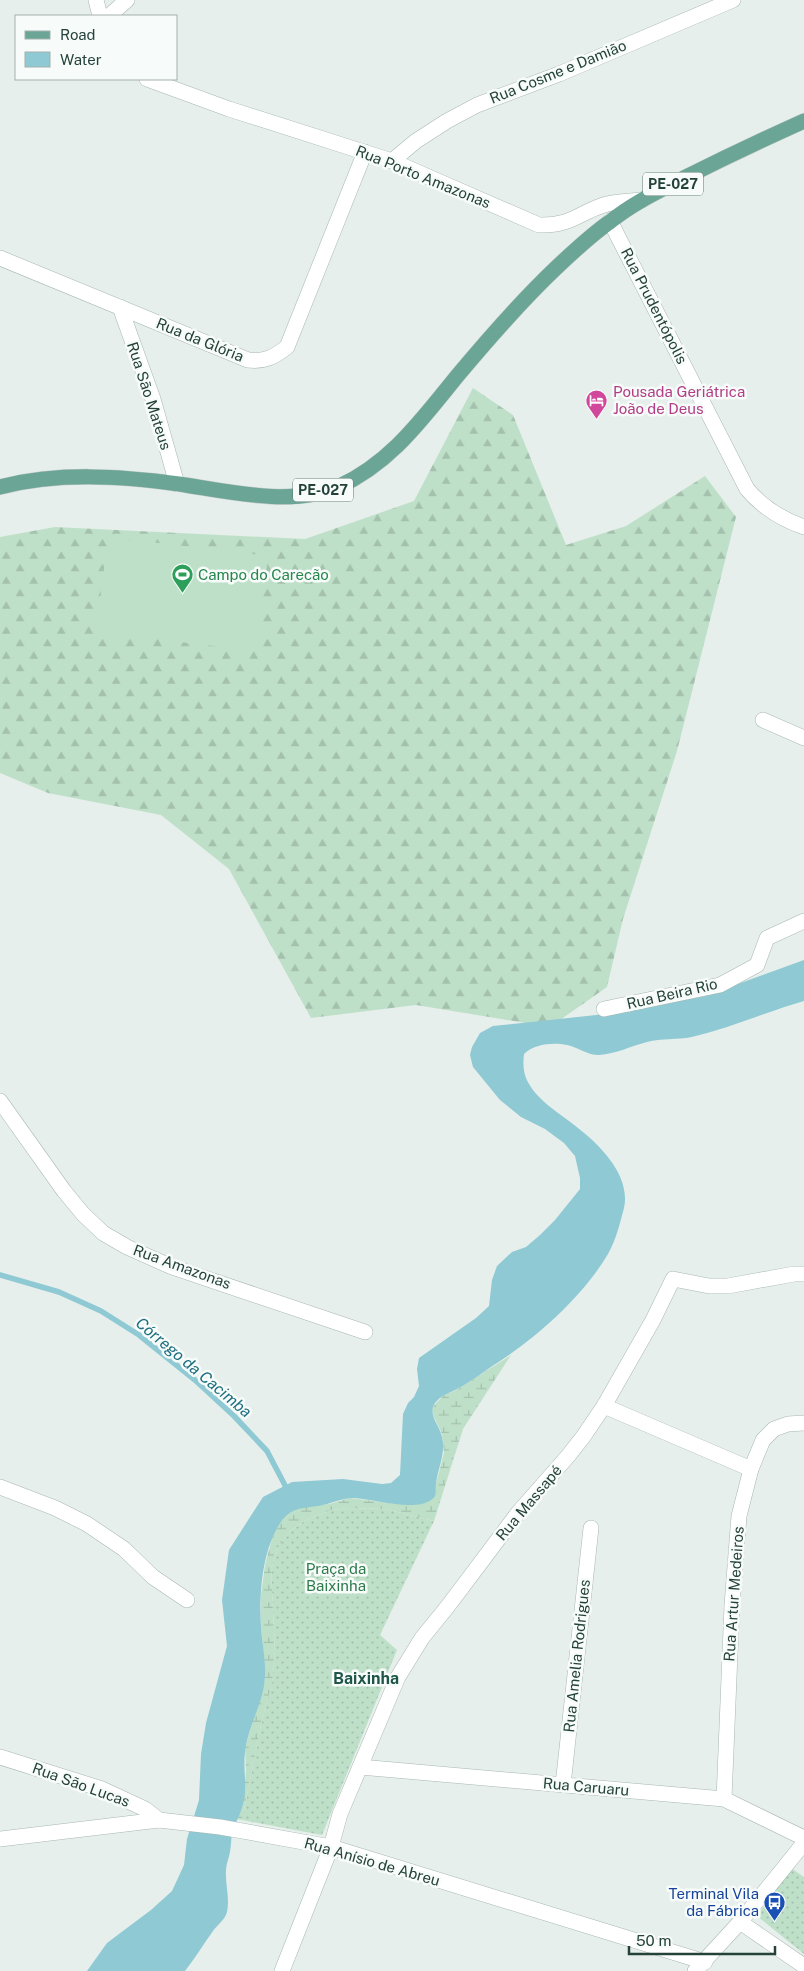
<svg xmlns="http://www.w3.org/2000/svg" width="804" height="1971" viewBox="0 0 804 1971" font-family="'Public Sans',sans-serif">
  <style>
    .grass { fill: url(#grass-dots) }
    .forest { fill: url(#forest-firs) }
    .wetland { fill: url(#wetland-marsh) }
    .garden { fill: #bfe0c8 }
    .water { fill: #8ec9d4 }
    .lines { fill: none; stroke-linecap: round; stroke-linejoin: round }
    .stream { stroke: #8ec9d4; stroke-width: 5.5 }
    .minor-casing { stroke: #a8b8b2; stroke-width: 16 }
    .primary-casing { stroke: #c2cac8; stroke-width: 16 }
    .minor { stroke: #fff; stroke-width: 15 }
    .primary { stroke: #6aa596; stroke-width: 15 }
    .labels { text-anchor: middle; stroke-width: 5; stroke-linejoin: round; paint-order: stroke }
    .shield { fill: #f7fbf9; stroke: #637a73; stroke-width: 1 }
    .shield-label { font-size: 14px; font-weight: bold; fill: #24423a }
    .street-label { font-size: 15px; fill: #24423a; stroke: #f7fbf9 }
    .hotel-label { font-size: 15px; fill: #b23c85; stroke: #f7fbf9; text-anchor: start }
    .leisure-label { font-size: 15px; fill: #27864d; stroke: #f7fbf9; text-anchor: start }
    .park-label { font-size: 15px; fill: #2d7a4b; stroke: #f7fbf9 }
    .transit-label { font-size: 15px; fill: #164399; stroke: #f7fbf9; text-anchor: end }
    .water-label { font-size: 16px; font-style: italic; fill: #1c6f80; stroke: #f7fbf9 }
    .neighbourhood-label { font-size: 16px; font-weight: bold; fill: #1f5548; stroke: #f7fbf9 }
  </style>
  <defs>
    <pattern id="grass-dots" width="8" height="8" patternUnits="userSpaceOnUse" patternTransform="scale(1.25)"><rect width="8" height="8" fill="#bfe0c8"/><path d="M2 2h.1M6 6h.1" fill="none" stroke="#a4c1ad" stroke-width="1.8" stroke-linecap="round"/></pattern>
    <pattern id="forest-firs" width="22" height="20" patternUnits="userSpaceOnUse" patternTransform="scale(1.25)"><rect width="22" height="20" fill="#bfe0c8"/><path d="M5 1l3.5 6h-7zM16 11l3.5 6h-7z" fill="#a4c1ad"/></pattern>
    <pattern id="wetland-marsh" width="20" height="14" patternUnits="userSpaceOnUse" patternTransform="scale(1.25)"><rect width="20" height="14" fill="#bfe0c8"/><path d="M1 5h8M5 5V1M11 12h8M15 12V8" fill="none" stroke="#a4c1ad"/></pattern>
  </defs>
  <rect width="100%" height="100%" fill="#e6efeb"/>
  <g class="grass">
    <polygon points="351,1508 385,1509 434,1521 380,1635 397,1650 322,1835 242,1820 263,1715 272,1684 275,1652 271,1568 279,1546 290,1531 304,1521 331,1510"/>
    <polygon points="791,1868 804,1877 804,1954 757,1916"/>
  </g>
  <polygon class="forest" points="473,388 513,415 566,545 626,526 705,476 736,517 677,751 623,919 607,987 550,1027 416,1005 311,1018 229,869 161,815 48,793 0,773 0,537 55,527 305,539 414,501"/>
  <polygon class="wetland" points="511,1355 463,1429 434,1521 385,1509 351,1508 331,1510 304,1521 290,1531 279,1546 271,1568 275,1652 272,1685 263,1715 242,1820 237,1819 243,1805 246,1771 245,1748 265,1680 265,1666 261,1628 261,1595 265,1565 273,1535 284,1517 292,1510 303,1507 329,1504 350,1498 397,1504 436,1494 436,1484 444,1453 442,1434 434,1417 432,1410 434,1405 443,1396 458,1389"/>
  <polygon class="garden" points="108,537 268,556 257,651 96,632"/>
  <path class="water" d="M804 960V1001C766 1012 730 1028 692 1037 677 1040 661 1038 647 1042 631 1046 616 1054 599 1055 586 1055 578 1047 567 1045 553 1042 534 1044 524 1054 523 1062 523 1070 526 1078 535 1100 560 1113 578 1128 601 1146 631 1176 624 1208 620 1223 616 1240 608 1254 582 1298 534 1340 491 1367 481 1374 471 1381 461 1387 452 1392 441 1395 435 1403 427 1414 440 1426 442 1437 446 1454 438 1467 436 1484 435 1491 438 1496 431 1500 414 1512 374 1499 354 1498 341 1498 331 1504 318 1506 303 1508 290 1508 281 1522 262 1550 259 1593 261 1627 262 1644 266 1659 265 1676 264 1702 248 1726 245 1752 243 1768 247 1784 244 1800 242 1812 235 1823 232 1834 231 1840 231 1846 230 1852 229 1858 226 1864 226 1870 225 1884 230 1898 227 1912 225 1920 217 1925 213 1931 203 1945 195 1958 185 1971H87L107 1943 151 1910 172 1891 184 1865 187 1839 199 1800 201 1754 206 1723 227 1646 222 1600 229 1550 252 1514 263 1497 292 1482 343 1479 382 1484 391 1483 400 1475 403 1414 408 1403 414 1397 419 1386 417 1369 419 1358 476 1318 489 1306 492 1280 497 1266 512 1252 526 1247 540 1235 555 1220 580 1189V1178L575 1156 564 1143 545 1129 521 1117 500 1100 473 1067 470 1055 472 1047 480 1033 493 1026 615 1013 705 996Z"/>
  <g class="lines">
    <polyline class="stream" points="0,1275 59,1292 101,1311 139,1335 195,1380 234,1416 267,1451 288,1491"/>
    <defs>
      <g id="minor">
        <polyline points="96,0 100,16"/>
        <polyline points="109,16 127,0"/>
        <path d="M147 79 229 109 392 161 539 225C572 226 579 212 607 204 618 201 630 201 642 200"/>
        <polyline points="392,161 416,141 447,121 477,105 559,74 733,0"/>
        <path d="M610 221 747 489C763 508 781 519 804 527"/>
        <path d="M0 258 248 360C265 362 274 357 287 347L365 152"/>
        <polyline points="120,307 153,399 177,484"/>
        <polyline points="763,720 804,738"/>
        <polyline points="604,1009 720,985 757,965 767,938 804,921"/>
        <polyline points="0,1101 64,1191 83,1214 103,1233 127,1247 172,1267 365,1332"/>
        <polyline points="604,1406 751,1469"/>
        <polyline points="0,1487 55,1508 87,1524 124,1549 153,1577 187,1600"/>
        <polyline points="0,1757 102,1789 145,1809 159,1820"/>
        <polyline points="360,1767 724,1799 804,1838"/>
        <polyline points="563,1785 591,1528"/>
        <polyline points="724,1799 732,1605 739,1516 751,1469 763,1440 774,1429 788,1424 804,1423"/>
        <polyline points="0,1839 159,1820 220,1827 331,1847 705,1962"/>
        <polyline points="740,1922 804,1966"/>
        <polyline points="282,1971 331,1847 340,1814 398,1677 422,1638 448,1606 518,1513 568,1456 583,1437 604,1406 653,1320 673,1279 709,1286 728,1286 794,1274 804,1274"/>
        <polyline points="695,1971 740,1922 804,1843"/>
      </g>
      <path id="primary" d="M0 487C58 472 120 476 179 484 226 491 292 507 338 487 391 463 422 419 458 375 489 338 521 301 557 267 574 251 592 234 611 221 633 203 659 191 684 178 724 158 764 139 804 121"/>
    </defs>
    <use href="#minor" class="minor-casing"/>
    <use href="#primary" class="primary-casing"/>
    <use href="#minor" class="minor"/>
    <use href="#primary" class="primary"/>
  </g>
  <defs>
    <symbol id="hotel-pin" viewBox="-11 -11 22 30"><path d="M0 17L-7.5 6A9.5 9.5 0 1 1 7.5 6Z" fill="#d1479c" stroke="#f7fbf9"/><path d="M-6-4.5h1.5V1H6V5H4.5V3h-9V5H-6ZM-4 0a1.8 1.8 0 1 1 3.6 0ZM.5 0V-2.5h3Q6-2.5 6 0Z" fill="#fff"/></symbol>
    <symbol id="stadium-pin" viewBox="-11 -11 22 30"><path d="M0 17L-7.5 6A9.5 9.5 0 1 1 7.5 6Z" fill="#2e9e5b" stroke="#f7fbf9"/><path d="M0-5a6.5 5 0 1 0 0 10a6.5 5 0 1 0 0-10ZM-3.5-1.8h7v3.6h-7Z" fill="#fff"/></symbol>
    <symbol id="bus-pin" viewBox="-11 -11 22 30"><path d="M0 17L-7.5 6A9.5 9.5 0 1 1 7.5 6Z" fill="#1a4fb4" stroke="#f7fbf9"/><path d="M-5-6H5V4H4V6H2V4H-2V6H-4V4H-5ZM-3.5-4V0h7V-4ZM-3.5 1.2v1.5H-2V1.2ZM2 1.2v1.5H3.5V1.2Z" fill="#fff"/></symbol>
  </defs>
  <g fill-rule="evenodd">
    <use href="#hotel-pin" x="584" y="388" width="25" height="34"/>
    <use href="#stadium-pin" x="170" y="562" width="25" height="34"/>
    <use href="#bus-pin" x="762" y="1890" width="25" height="34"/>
  </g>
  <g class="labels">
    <g class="shield">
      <rect x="643" y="172.5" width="60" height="23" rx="4"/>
      <rect x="293" y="478.5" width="60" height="23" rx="4"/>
    </g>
    <g class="shield-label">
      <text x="673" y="189">PE-027</text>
      <text x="323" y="495">PE-027</text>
    </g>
    <g class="street-label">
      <text transform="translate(558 72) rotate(-22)" y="5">Rua Cosme e Damião</text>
      <text transform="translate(423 177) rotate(22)" y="5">Rua Porto Amazonas</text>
      <text transform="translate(654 306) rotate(63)" y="5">Rua Prudentópolis</text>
      <text transform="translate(200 340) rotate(22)" y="5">Rua da Glória</text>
      <text transform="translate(149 396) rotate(72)" y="5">Rua São Mateus</text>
      <text transform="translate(672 994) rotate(-13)" y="5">Rua Beira Rio</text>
      <text transform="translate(182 1267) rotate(20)" y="5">Rua Amazonas</text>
      <text transform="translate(529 1503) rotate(-50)" y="5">Rua Massapé</text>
      <text transform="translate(734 1594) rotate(-86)" y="5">Rua Artur Medeiros</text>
      <text transform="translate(577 1656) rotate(-84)" y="5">Rua Amelia Rodrigues</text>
      <text transform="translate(81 1785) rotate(20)" y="5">Rua São Lucas</text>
      <text transform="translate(586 1787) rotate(5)" y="5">Rua Caruaru</text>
      <text transform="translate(372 1862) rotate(16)" y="5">Rua Anísio de Abreu</text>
    </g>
    <g class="hotel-label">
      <text x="613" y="397">Pousada Geriátrica<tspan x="613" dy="17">João de Deus</tspan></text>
    </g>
    <g class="leisure-label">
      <text x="198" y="580">Campo do Carecão</text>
    </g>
    <g class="park-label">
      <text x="336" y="1574">Praça da<tspan x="336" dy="17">Baixinha</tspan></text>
    </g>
    <g class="transit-label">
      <text x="759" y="1899">Terminal Vila<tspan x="759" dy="17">da Fábrica</tspan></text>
    </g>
    <g class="water-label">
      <text transform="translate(194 1367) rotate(40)" y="6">Córrego da Cacimba</text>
    </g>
    <g class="neighbourhood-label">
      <text x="366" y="1684">Baixinha</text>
    </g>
  </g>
  <rect x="15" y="15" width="162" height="65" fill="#f7fbf9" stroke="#a3b1ad"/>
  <rect x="25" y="31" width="25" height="8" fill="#6aa596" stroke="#a3b1ad"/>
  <text x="60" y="40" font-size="15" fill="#24423a">Road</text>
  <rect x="25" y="52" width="25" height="15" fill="#8ec9d4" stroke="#a3b1ad"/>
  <text x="60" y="65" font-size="15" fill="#24423a">Water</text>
  <path d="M629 1946v8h146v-8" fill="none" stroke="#24423a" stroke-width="2.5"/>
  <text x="636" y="1946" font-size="15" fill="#24423a" stroke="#f7fbf9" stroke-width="4" paint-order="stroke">50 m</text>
</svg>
